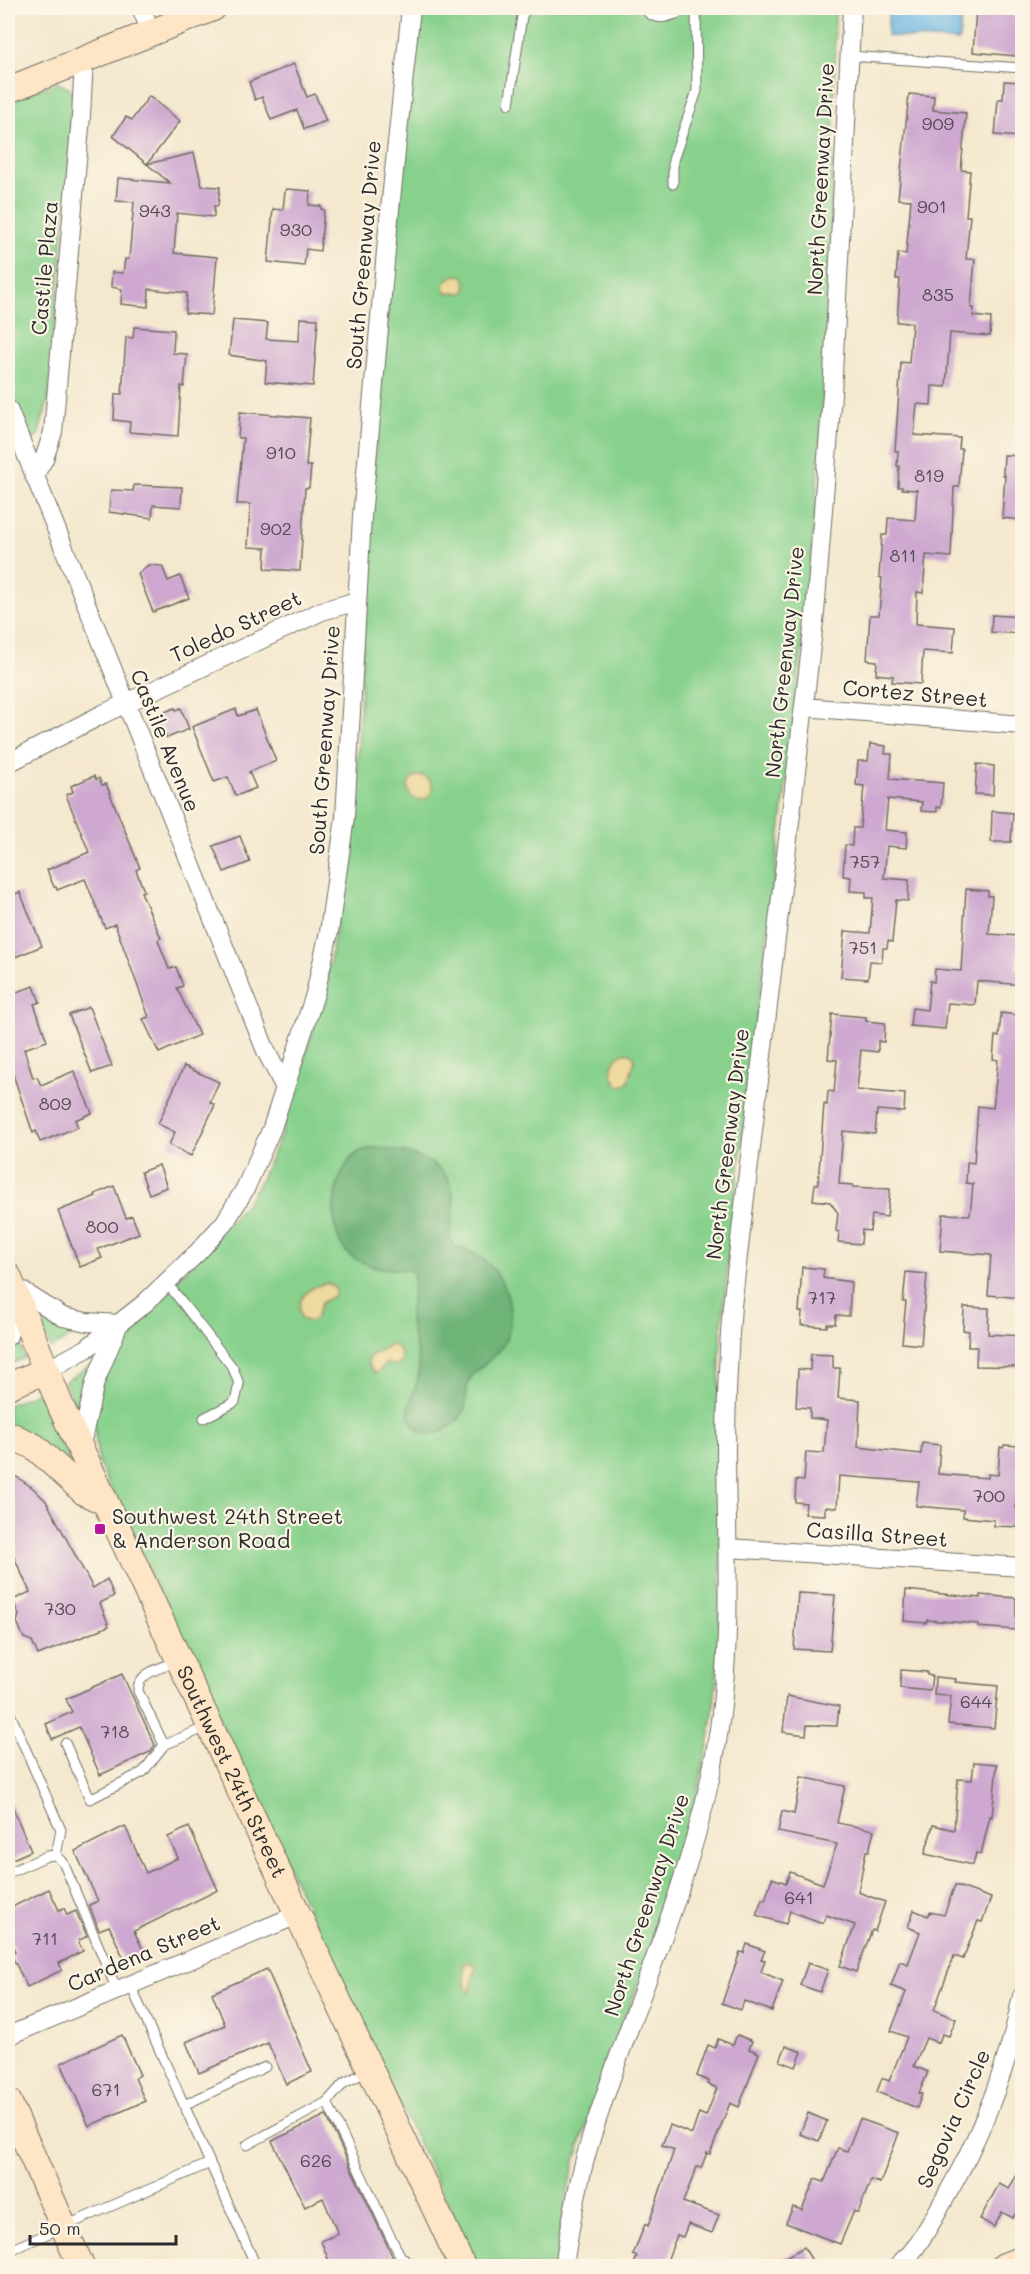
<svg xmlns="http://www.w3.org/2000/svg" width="1030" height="2274" viewBox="0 0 1030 2274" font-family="Mali,sans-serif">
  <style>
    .green { fill: #88d18d; stroke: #5a7e5c; stroke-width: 1.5 }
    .forest { fill: #6eb378; stroke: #4c6f52; stroke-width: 1.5 }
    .sand { fill: #eeda9e; stroke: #8c8264; stroke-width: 1.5 }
    .water { fill: #69b6e3; stroke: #4a7087; stroke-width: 1.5 }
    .building { fill: #cea8d0 }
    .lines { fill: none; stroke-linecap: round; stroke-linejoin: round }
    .lane-casing { stroke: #716d64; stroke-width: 11 }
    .street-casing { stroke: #716d64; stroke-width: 20 }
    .secondary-casing { stroke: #716d64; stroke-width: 28 }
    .lane { stroke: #fff; stroke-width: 9 }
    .street { stroke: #fff; stroke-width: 18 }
    .secondary { stroke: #fee5c5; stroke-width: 26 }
    .poi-dot { fill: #b5179e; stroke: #fcf5e5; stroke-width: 2 }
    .labels { text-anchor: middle; stroke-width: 4.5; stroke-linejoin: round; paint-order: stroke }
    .number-label { font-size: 18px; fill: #544a54 }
    .street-label { font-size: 21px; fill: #2b2b2b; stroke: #fcf5e5 }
    .poi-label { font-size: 21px; fill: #2b2b2b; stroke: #fcf5e5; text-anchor: start }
  </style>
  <rect width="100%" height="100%" fill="#fcf5e5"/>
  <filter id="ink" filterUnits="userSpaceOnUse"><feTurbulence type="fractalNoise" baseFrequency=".0167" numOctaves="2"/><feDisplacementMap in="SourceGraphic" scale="12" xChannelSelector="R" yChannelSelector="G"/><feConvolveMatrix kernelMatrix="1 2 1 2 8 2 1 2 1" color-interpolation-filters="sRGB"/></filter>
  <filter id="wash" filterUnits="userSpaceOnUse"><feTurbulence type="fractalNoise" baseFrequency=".008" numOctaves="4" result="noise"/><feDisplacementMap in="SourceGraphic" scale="24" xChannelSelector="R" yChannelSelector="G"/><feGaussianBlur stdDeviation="1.35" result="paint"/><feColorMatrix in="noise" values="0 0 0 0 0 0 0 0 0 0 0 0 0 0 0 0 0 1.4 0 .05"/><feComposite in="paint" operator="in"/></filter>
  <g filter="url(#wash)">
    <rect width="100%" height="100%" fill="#f4e8ce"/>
    <g class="green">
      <path d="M422 8H835C834 214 826 422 804 628 780 852 747 1076 724 1301 709 1446 734 1594 709 1738 690 1847 649 1952 612 2056 599 2092 584 2128 574 2165 565 2199 560 2232 555 2266H479L418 2143 99 1464C96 1442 91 1418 98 1396 111 1350 143 1318 174 1284 198 1257 223 1229 247 1202L259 1183 281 1135 324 995 348 859 357 769 366 573 381 379 411 83Z"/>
      <polygon points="58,83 70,89 75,97 49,397 38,436 33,440 24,434 8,391 8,100"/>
      <polygon points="41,1317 63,1329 73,1330 75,1334 51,1349 38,1320"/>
      <polygon points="18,1336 25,1358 8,1365 8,1356"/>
      <polygon points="92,1364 77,1406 75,1405 64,1382"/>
      <polygon points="39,1392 75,1472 8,1426 8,1405"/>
    </g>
    <path class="forest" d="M377 1147C413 1154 455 1160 454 1207 453 1220 448 1231 452 1244 461 1249 472 1252 481 1258 509 1277 521 1323 499 1351 491 1360 480 1366 472 1376 462 1390 470 1401 462 1414 452 1431 422 1445 411 1421 404 1406 416 1392 418 1377 422 1359 411 1338 410 1319 409 1304 414 1289 414 1274L409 1270C388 1269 369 1269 351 1256 324 1236 331 1169 359 1152 364 1149 372 1149 377 1147Z"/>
    <g class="sand">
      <polygon points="455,275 462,276 465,278 466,290 463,293 447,293 444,287 446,280"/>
      <circle cx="420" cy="788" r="12"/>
      <path d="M628 1052 633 1055 635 1061C630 1070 632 1085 620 1086 606 1076 610 1055 628 1052Z"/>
      <path d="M327 1283 335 1287V1295L321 1303 315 1320 309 1322 302 1319C293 1300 309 1286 327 1283Z"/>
      <polygon points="391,1344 400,1350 402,1362 396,1366 386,1363 380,1371 375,1373 368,1364 369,1357"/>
      <path d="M469 1962 476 1966 470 1993C464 1988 463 1973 464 1964Z"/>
    </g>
    <polygon class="water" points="889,8 962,8 959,41 887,36"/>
    <g id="blocks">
      <g class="building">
        <polygon points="976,8 1023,8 1023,48 1017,48 1016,56 973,52"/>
        <polygon points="294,64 307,97 315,94 326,121 304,129 297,110 271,120 262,97 255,100 249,82"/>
        <polygon points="1004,81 1023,82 1020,137 995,135 998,99 1003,99"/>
        <polygon points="909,94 934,96 933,110 966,113 961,170 970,171 966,216 970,216 966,259 975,259 971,308 974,308 973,316 991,318 990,336 950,333 946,387 932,386 931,405 917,404 914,435 960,438 959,449 962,449 959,487 954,487 951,557 926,555 923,593 917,592 916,624 955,627 953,651 953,653 923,651 921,684 892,682 893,676 876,674 877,661 867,660 870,615 879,615 882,578 879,577 882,535 887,535 888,518 915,520 917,490 902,489 902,487 898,487 899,466 897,466 898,451 895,451 901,362 909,363 912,323 897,322 900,279 896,279 898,253 906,254 911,200 898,199"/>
        <polygon points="149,96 180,121 147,164 194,153 202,186 220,187 218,206 214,206 214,217 177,213 174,253 217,257 212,315 185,313 187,293 149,289 148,307 121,304 122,289 111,287 112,272 123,273 125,259 129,259 134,202 116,201 118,178 170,183 113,136 126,117 132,120"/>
        <polygon points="287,189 310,191 309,205 321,206 321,209 324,210 320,251 306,249 304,266 268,262 273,209 283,210 285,191"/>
        <polygon points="300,318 318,319 313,386 265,382 267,361 229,355 233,320 268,323 266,339 299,341"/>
        <polygon points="134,327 174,330 173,353 187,354 184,387 181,386 178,436 129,432 130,422 114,420 115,394 122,394 126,337 133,338"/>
        <polygon points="240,412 310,418 306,466 311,466 309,488 305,488 300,571 265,569 266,548 248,547 250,504 237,504 243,438 238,438"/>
        <polygon points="1004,455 1023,456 1023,520 1002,518 1005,475 1003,475"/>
        <polygon points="134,485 182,487 181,507 153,505 152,518 109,512 111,490 133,491"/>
        <polygon points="148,565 162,566 168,581 180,576 189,598 153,612 138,574"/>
        <polygon points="992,615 1023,617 1023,634 991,632"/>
        <polygon points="175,708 176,710 181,708 189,729 167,738 157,715"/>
        <polygon points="236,709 238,716 256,710 276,761 249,772 256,788 236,796 228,777 214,782 192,727"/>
        <polygon points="870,744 886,746 885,754 892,754 890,779 943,783 941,807 937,807 937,812 921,811 922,802 888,799 885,830 907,832 906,848 887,846 884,878 909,880 908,901 896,900 892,942 888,941 887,948 883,948 882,962 870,961 868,979 841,977 845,931 870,933 873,898 866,898 866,892 850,891 851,877 843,876 845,845 852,846 853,828 860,828 864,786 856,785 858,761 868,761"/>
        <polygon points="977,764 994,766 993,795 975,794"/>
        <polygon points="94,776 96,780 99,778 102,785 106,784 140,868 136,870 144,891 141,892 161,938 158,940 169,969 176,967 183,986 177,988 199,1035 159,1053 143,1019 149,1017 115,924 105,928 85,879 57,890 56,887 54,887 47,870 89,852 66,795 73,792 71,786"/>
        <polygon points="992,811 1013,813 1011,842 991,842"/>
        <polygon points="240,836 250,862 224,872 213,846"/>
        <polygon points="966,889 988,891 988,896 992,896 989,934 1019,936 1016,970 1023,970 1023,985 977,981 975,1005 948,1003 945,1029 910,1026 912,1008 927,1010 930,981 934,982 935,969 961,971"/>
        <polygon points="20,892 42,946 8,960 8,897"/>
        <polygon points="34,986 40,1002 34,1004 47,1041 24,1049 33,1078 37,1077 41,1085 74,1071 92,1113 75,1120 78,1127 40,1142 36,1131 33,1133 8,1060 8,995"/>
        <polygon points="89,1007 112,1066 92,1073 69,1015"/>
        <polygon points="1001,1013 1023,1016 1023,1298 988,1295 991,1255 940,1251 943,1214 970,1215 973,1184 966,1183 967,1162 974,1163 978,1106 993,1108 998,1060 993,1059 995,1036 999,1037"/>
        <polygon points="832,1014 866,1017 866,1021 885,1023 884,1042 878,1041 878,1052 861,1050 857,1090 905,1094 904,1112 877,1110 875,1134 843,1131 839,1184 853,1185 853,1187 890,1189 887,1217 872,1215 870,1231 862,1230 861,1244 838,1242 839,1232 836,1231 838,1213 830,1202 813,1200 815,1184 818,1184 824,1104 827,1105 828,1091 834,1092 837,1060 828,1059"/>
        <polygon points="184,1066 219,1082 210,1102 215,1105 191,1156 169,1145 175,1132 158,1124"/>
        <polygon points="159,1165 167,1187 149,1194 141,1172"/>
        <polygon points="114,1186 126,1218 132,1216 139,1233 98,1249 102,1258 80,1267 58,1211 96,1196 95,1194"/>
        <polygon points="802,1267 824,1269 823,1278 851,1282 849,1316 836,1315 835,1324 827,1324 827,1327 801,1325 802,1312 799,1312"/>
        <polygon points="906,1272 927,1274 921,1345 902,1343 906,1302 903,1302"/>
        <polygon points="964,1307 989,1308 988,1334 1023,1336 1023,1367 976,1366 977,1347 968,1347 969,1331 963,1330"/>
        <polygon points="811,1354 833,1355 833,1368 840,1368 838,1398 860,1400 858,1447 921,1454 922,1443 940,1445 938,1474 988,1478 988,1474 998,1475 1000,1447 1003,1448 1004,1445 1020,1446 1016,1508 1020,1508 1019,1527 994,1526 994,1520 963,1517 963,1510 916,1506 919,1482 839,1476 837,1508 825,1507 825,1515 805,1514 806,1503 795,1502 796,1480 804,1481 806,1452 824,1453 827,1420 810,1418 810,1408 796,1407 798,1369 810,1370"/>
        <polygon points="8,1471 33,1488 46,1501 93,1588 107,1579 114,1596 100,1603 109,1626 38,1655 32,1641 24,1638 17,1622 19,1615 13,1600 30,1592 8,1544"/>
        <polygon points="906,1590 980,1598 980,1595 1016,1598 1016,1630 978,1627 978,1624 927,1620 926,1623 904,1621"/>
        <polygon points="798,1593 835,1595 830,1651 794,1649"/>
        <polygon points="901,1670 927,1672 927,1675 932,1676 930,1691 900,1688"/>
        <polygon points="122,1674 155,1745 150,1752 100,1775 79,1727 52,1739 46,1724 72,1712 66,1699"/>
        <polygon points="935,1677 956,1679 955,1682 998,1686 994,1728 948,1724 951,1696 934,1695"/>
        <polygon points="787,1696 839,1706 837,1726 807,1725 806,1735 783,1732"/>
        <polygon points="974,1762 997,1764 992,1817 990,1816 981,1854 976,1853 973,1865 925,1854 933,1825 954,1830 958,1779 972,1780"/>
        <polygon points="801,1777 845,1786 837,1823 874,1830 869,1851 866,1851 858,1892 885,1902 875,1931 872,1930 856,1972 840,1966 855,1925 826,1915 823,1923 790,1911 786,1924 756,1915 762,1899 765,1900 772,1878 786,1883 790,1872 823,1884 837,1844 778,1832 782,1811 794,1814"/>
        <polygon points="8,1796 31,1851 8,1861"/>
        <polygon points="125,1826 146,1873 178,1858 168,1837 189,1827 218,1890 134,1931 144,1952 125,1961 109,1926 99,1930 89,1905 98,1901 75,1851"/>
        <polygon points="955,1885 991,1898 982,1922 978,1921 963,1959 954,1956 934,2010 956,2019 949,2036 942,2034 939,2043 926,2038 914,2066 928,2072 919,2093 922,2094 917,2108 877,2092 882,2078 889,2081 907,2037 891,2031 906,1992 891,1986 900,1961 908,1964 920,1932 908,1927 914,1910 928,1916 930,1912 944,1915"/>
        <polygon points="49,1889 59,1910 64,1908 67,1915 76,1911 87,1936 78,1941 83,1951 59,1963 62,1970 27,1987 11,1954 15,1951 8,1936 8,1909"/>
        <polygon points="747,1944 765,1951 761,1959 765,1960 761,1972 783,1981 772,2011 744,2001 741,2010 722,2003 740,1952 744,1953"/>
        <polygon points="808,1963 828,1970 820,1992 800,1985"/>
        <polygon points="267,1969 312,2072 286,2084 268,2043 199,2073 186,2042 225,2025 212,1993"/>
        <polygon points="122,2035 140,2075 135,2078 145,2101 89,2126 61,2063"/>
        <polygon points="737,2035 752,2041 749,2049 759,2053 739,2107 730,2103 710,2154 707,2153 701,2168 697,2167 683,2202 719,2215 712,2233 688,2224 683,2237 677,2235 665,2266 633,2266 637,2257 633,2255 645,2224 648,2226 674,2150 662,2145 670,2125 692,2134 699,2113 706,2116 717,2088 708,2084 709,2081 697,2076 708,2045 715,2048 718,2039 733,2045"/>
        <polygon points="786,2046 802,2052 796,2067 780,2061"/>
        <polygon points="808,2113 827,2121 819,2141 800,2134"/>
        <polygon points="326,2115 390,2251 396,2266 331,2266 321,2241 338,2234 323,2198 305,2207 272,2141"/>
        <polygon points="860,2119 899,2133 880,2183 871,2180 858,2213 854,2211 840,2244 786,2223 793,2207 802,2210 815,2179 824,2182 838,2148 847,2151"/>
        <polygon points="1023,2163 1023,2201 1013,2218 1002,2212 994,2227 980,2219 999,2184 1009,2189"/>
        <polygon points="804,2247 815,2266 769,2266"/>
      </g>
    </g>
  </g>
  <g filter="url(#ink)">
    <use href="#blocks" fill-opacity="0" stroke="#716d64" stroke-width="1.5"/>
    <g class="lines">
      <defs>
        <g id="lane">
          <path d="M644 8C657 27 675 13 692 8"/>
          <polyline points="850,56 1022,68"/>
          <polyline points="509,104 522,16 526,8"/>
          <polyline points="673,184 673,160 697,91 696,8"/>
          <polyline points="167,1283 233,1368 239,1384 235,1402 204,1418"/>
          <polyline points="8,1709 61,1830 56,1855"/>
          <polyline points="65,1743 90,1799 143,1772 164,1745 209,1726"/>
          <path d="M164 1745 138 1691C137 1672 164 1667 178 1661"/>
          <polyline points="8,1873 47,1856 56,1855 63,1862 117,1990"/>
          <polyline points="130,1984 256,2266"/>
          <polyline points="327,2102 391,2238 401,2257 413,2266"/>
          <polyline points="184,2105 265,2067"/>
          <polyline points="247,2145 327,2102 344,2083 368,2071"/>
          <polyline points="8,2251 210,2163"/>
        </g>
        <g id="street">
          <polyline points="141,8 151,32"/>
          <polyline points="8,409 266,1051 285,1088"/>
          <polyline points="34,476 44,459 53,432 81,116 84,59"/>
          <polyline points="804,707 1022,725"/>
          <polyline points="8,763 103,714 322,611 357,601"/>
          <polyline points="11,1284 63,1317 87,1322 119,1324"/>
          <polyline points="8,1336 12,1320 11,1295"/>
          <polyline points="45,1371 86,1349 145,1303 198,1252 225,1222 245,1189 272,1128 315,994 329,932 345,817 362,517 388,229 411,8"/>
          <polyline points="80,1449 95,1382 118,1326"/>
          <polyline points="728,1548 1022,1567"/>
          <polyline points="8,2036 297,1915"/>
          <path d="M564 2266C570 2226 577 2185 589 2145 626 2022 683 1905 710 1779 734 1670 727 1564 726 1454 726 1404 728 1355 732 1306L815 613 832 394 852 8"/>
          <path d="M900 2266C902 2259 907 2258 911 2253 924 2237 935 2216 945 2198 981 2136 1008 2066 1022 1996"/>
        </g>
        <g id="secondary">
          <polyline points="8,90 213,8"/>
          <path id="s1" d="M8 1276 61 1407 462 2266"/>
          <polyline points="8,1386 45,1371"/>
          <polyline points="8,1434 35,1447 84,1492 105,1502"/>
          <polyline points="8,2101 81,2266"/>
          <polyline points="1004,2266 1022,2259"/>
        </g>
      </defs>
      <use href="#lane" class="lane-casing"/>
      <use href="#street" class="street-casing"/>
      <use href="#secondary" class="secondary-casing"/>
      <use href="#lane" class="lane"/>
      <use href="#street" class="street"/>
      <use href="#secondary" class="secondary"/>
    </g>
  </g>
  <rect class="poi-dot" x="94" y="1523" width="12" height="12" rx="3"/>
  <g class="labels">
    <g class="number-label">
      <text x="938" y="130">909</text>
      <text x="932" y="213">901</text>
      <text x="155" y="217">943</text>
      <text x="296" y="236">930</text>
      <text x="938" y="301">835</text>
      <text x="281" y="459">910</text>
      <text x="929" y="482">819</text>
      <text x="276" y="535">902</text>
      <text x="903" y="562">811</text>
      <text x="865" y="868">757</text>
      <text x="863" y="954">751</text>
      <text x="55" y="1110">809</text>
      <text x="102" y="1233">800</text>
      <text x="822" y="1304">717</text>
      <text x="989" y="1502">700</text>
      <text x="60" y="1615">730</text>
      <text x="976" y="1708">644</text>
      <text x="115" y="1738">718</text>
      <text x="799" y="1904">641</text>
      <text x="45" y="1945">711</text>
      <text x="106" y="2096">671</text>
      <text x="316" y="2167">626</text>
    </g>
    <g class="street-label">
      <text transform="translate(821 179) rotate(-87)" y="7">North Greenway Drive</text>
      <text transform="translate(364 255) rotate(-85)" y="7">South Greenway Drive</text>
      <text transform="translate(45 268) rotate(-85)" y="7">Castile Plaza</text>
      <text transform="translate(236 627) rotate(-25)" y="7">Toledo Street</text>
      <text transform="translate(785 662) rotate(-84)" y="7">North Greenway Drive</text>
      <text transform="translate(915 694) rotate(5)" y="7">Cortez Street</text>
      <text transform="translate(325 740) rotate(-86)" y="7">South Greenway Drive</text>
      <text transform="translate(165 741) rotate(68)" y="7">Castile Avenue</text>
      <text transform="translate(728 1144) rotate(-83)" y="7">North Greenway Drive</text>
      <text transform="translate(877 1535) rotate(4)" y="7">Casilla Street</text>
      <text dy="7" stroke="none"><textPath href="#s1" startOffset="544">Southwest 24th Street</textPath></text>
      <text transform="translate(647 1905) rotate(-72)" y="7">North Greenway Drive</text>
      <text transform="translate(144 1954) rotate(-23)" y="7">Cardena Street</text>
      <text transform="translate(954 2119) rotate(-66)" y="7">Segovia Circle</text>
    </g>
    <g class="poi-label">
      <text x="112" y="1524">Southwest 24th Street<tspan x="112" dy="24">&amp; Anderson Road</tspan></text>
    </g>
  </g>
  <rect width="1030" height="2274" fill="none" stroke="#fcf5e5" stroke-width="30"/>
  <path d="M30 2235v9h146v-9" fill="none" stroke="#2b2b2b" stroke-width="3"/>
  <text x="39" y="2235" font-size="18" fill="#2b2b2b" stroke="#fcf5e5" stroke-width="4.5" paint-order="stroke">50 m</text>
</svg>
